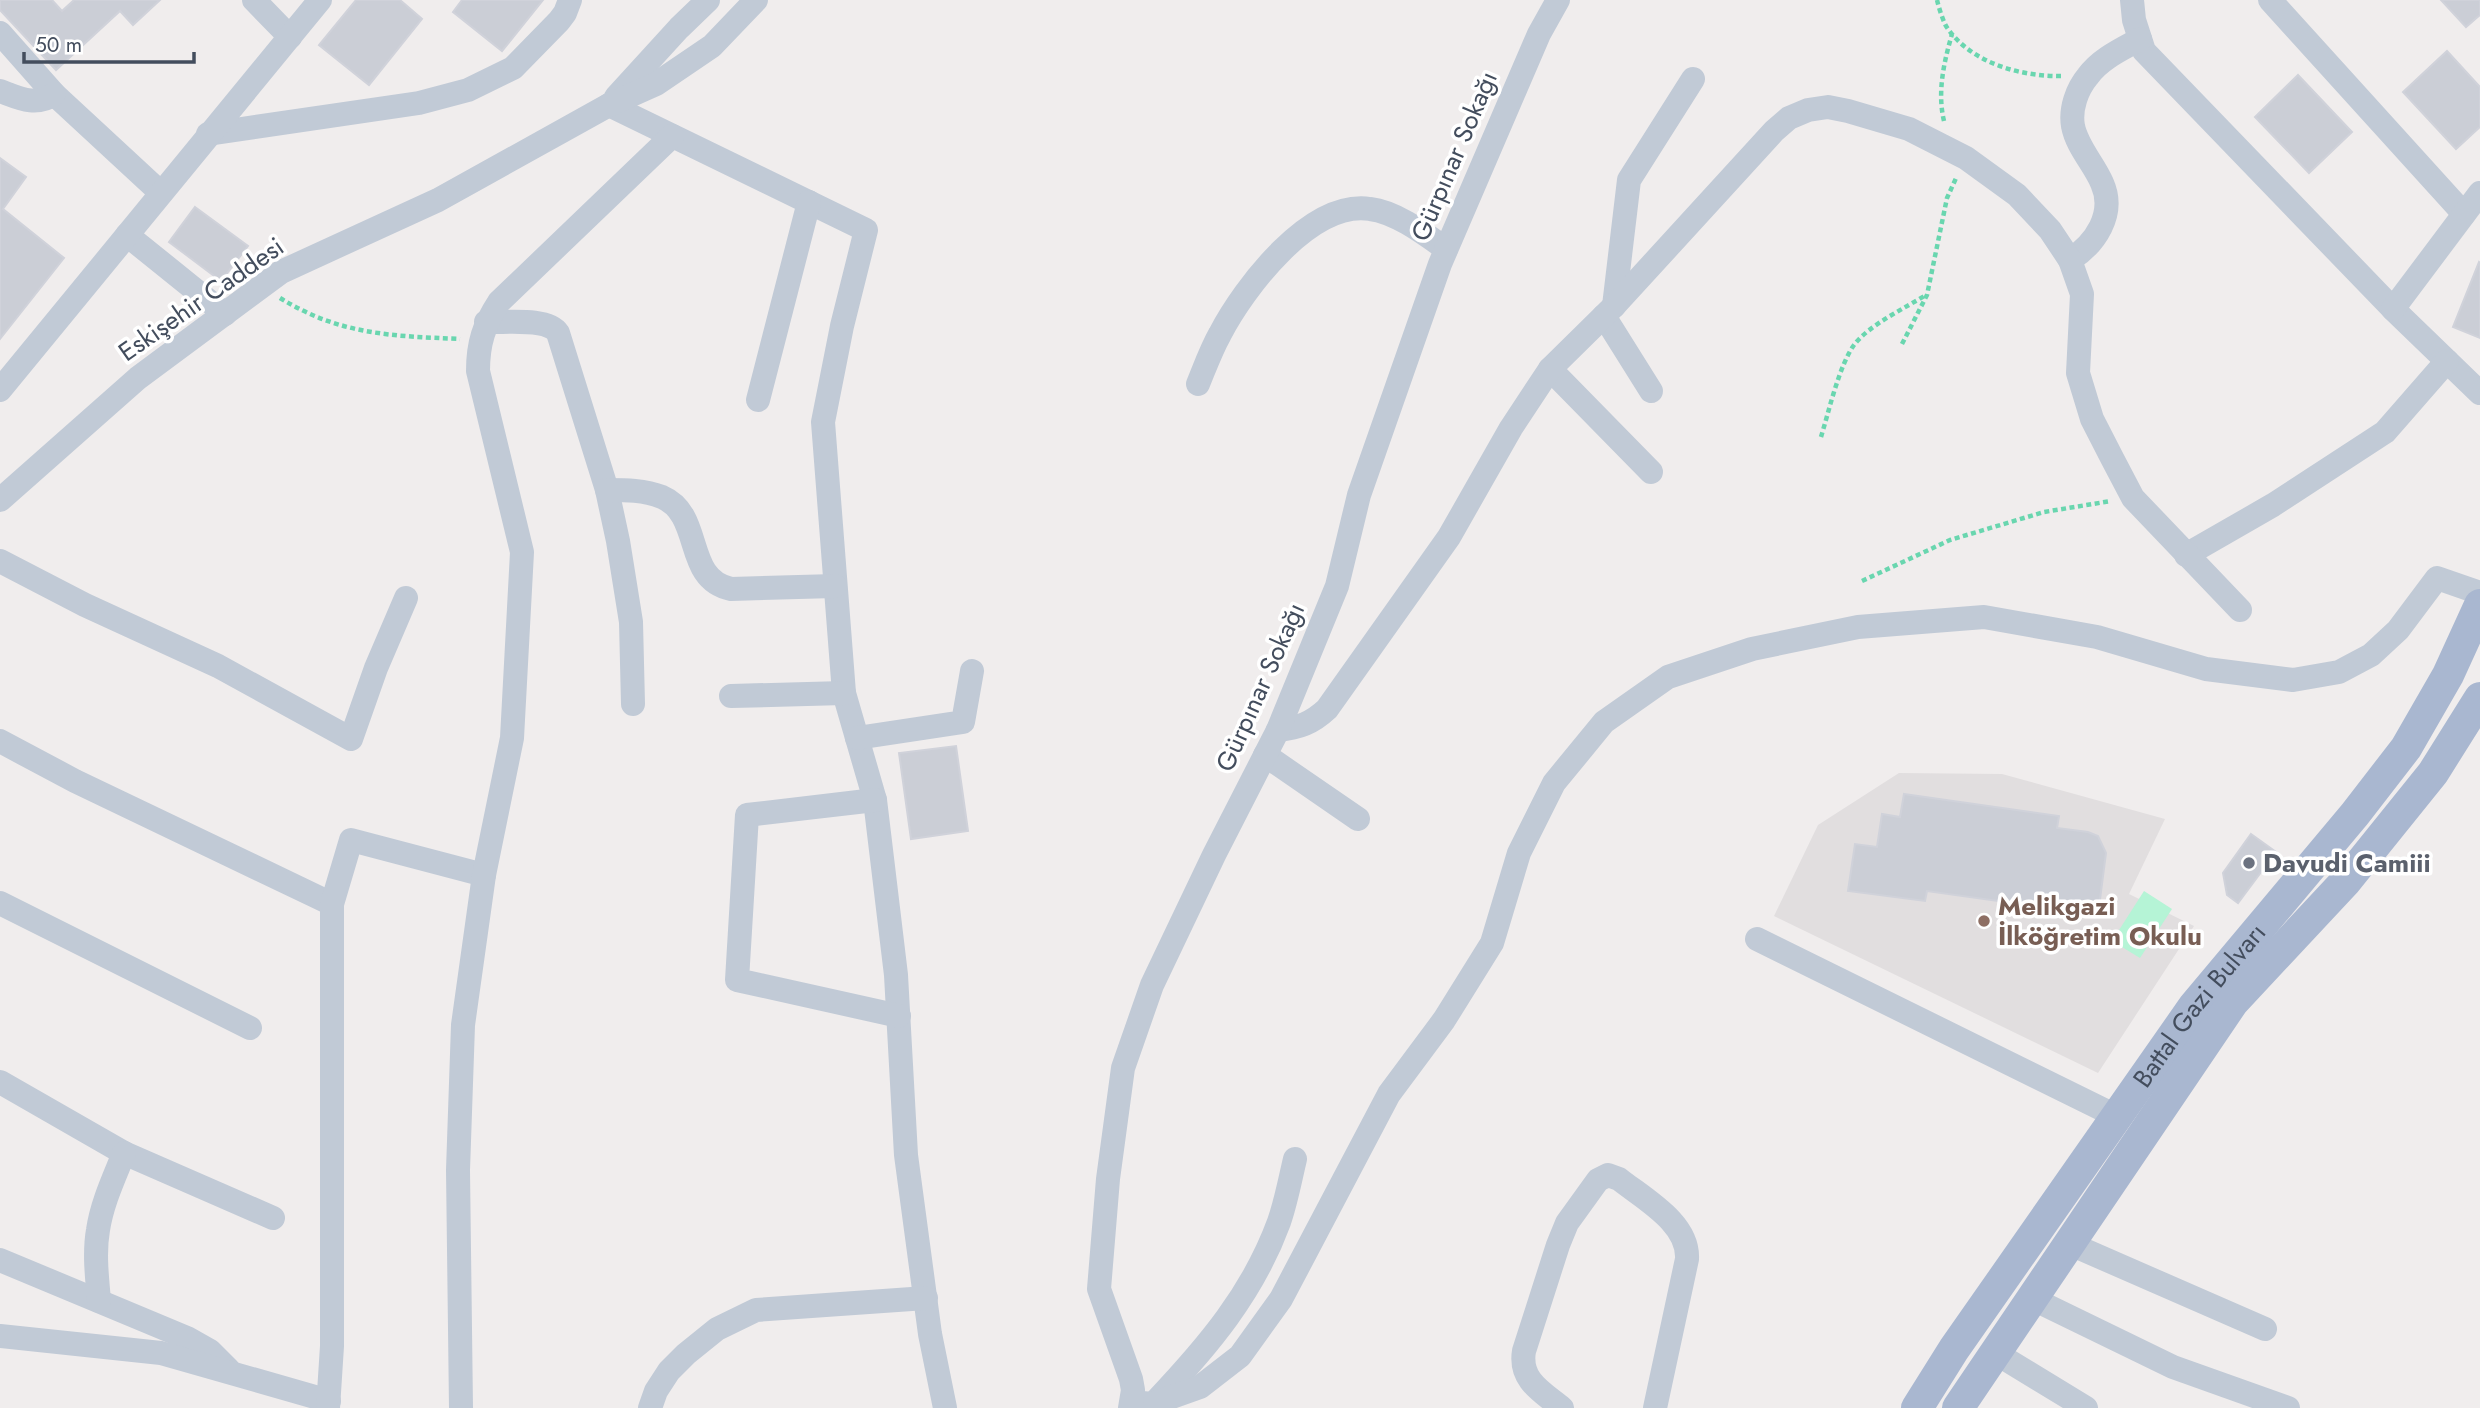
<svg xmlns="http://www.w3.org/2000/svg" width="2480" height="1408" viewBox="0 0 2480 1408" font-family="Jost,sans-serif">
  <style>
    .education { fill: #e1dedf }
    .green { fill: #b5f4d6 }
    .building { fill: #cbced6; stroke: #d0d2da; stroke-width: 2 }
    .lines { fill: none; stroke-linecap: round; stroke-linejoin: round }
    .path { stroke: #69d6af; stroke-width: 4.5; stroke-dasharray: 5 3.5; stroke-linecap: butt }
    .minor { stroke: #c1cad6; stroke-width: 24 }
    .major { stroke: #a9b7d0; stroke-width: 32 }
    .worship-dot { fill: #6b7280; stroke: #fff; stroke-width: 2.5 }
    .education-dot { fill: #8d6e63; stroke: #fff; stroke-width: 2.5 }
    .labels { text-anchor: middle; stroke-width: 7; stroke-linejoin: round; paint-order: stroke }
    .street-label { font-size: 26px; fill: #434d5d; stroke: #fff }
    .worship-label { font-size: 26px; font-weight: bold; fill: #5b616d; stroke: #fff; text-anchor: start }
    .education-label { font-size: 26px; font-weight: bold; fill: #785e54; stroke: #fff; text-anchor: start }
  </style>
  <rect width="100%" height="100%" fill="#f0eded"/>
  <polygon class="education" points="1899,773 2002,774 2165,819 2129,894 2194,926 2098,1073 1774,916 1818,825"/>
  <polygon class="green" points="2144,891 2172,909 2140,958 2112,941"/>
  <g class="building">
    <polygon points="0,0 52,0 62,11 74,0 160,0 133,25 120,11 56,70 0,10"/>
    <polygon points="356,0 400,0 422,19 369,85 319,45"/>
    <polygon points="462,0 543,0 502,51 453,12"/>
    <polygon points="2441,0 2480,0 2480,15 2466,27"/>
    <polygon points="2447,51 2480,87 2480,127 2456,149 2403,92"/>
    <polygon points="2298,75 2352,132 2309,173 2255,117"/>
    <polygon points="0,158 26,177 3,209 64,258 0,339"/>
    <polygon points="195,207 248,246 221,281 169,242"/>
    <polygon points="2479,262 2480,263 2480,338 2453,327"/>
    <polygon points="956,746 968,831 911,839 899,753"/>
    <polygon points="1904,794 2059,816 2057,828 2088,832 2098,836 2106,853 2098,915 1927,891 1925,901 1848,891 1855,844 1877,847 1882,814 1900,817"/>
    <polygon points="2251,834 2276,852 2238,903 2227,895 2223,873"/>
  </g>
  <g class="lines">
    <g class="path">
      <path d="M1937 0C1939 8 1942 18 1946 26 1970 63 2021 77 2063 76"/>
      <path d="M1944 121C1937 92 1944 62 1952 34"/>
      <path d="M280 298C340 335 392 336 460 339"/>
      <polyline points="1902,344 1927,295 1947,198 1957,176"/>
      <path d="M1821 437C1829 411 1839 366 1854 345 1869 325 1905 308 1926 295"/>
      <polyline points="1862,581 1950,540 2044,512 2111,501"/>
    </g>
    <g class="minor">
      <polyline points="254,0 290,37"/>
      <polyline points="2132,0 2134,20 2144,51 2393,309 2480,393"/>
      <polyline points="2270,0 2464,214"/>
      <polyline points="0,33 54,94 161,193"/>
      <path d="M0 91C19 98 36 107 54 94"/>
      <polyline points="616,97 679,28 708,0"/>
      <polyline points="609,105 866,230 842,326 823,422 844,693 875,800 896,975 906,1155 930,1334 945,1408"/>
      <polyline points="208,134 419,103 468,90 513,68 559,21 565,13 570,0"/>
      <polyline points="127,235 225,314"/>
      <path d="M2070 260C2095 244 2116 214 2102 183 2094 164 2077 147 2073 126 2070 109 2077 89 2088 76 2100 59 2122 49 2140 39"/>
      <polyline points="1614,306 1629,180 1693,79"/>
      <polyline points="2393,309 2480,193"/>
      <polyline points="1604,316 1651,391"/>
      <path d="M486 322C505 323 547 317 558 333L607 490 618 541 631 622 633 704"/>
      <polyline points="1550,369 1651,472"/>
      <path d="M1198 384C1205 367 1211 350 1220 334 1244 288 1310 200 1370 209 1396 212 1425 234 1446 249"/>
      <polyline points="0,390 320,0"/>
      <polyline points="758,400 809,202"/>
      <path d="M607 490C626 490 644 490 662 497 704 515 683 579 731 589L835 586"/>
      <polyline points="0,500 138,378 281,272 438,200 609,105 656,84 712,46 756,0"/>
      <polyline points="2186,555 2273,505 2385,432 2447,361"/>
      <polyline points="0,561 85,605 218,666 351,739 376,668 406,598"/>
      <polyline points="731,696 844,693"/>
      <path d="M1278 730C1299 728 1312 723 1327 709L1449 537 1511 428 1550 369 1614 306 1774 131 1789 118 1808 110 1828 107 1848 111 1909 129 1966 158 2017 195 2050 230 2070 260 2082 294 2078 373 2092 419 2112 458 2133 498 2240 610"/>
      <polyline points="857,738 963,722 972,671"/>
      <polyline points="0,741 75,781 332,904"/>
      <polyline points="1265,755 1358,819"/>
      <polyline points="875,800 747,815 737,980 899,1016"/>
      <polyline points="0,903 250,1028"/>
      <polyline points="1757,939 2116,1116"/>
      <polyline points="0,1082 124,1153 273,1218"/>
      <polyline points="2068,1243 2265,1329"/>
      <polyline points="0,1260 187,1338 210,1351 228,1369"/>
      <polyline points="2031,1298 2173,1367 2288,1408"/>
      <path d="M99 1301C97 1277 94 1253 98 1230 102 1203 114 1178 124 1153"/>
      <polyline points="0,1336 161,1353 329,1401"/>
      <polyline points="1994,1352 2086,1408"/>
      <path d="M1157 1400C1208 1346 1253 1293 1279 1222 1286 1202 1290 1180 1295 1159"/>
      <polyline points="1132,1402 1152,1404 1200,1387 1240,1356 1281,1299 1389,1094 1444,1020 1492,943 1519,853 1554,783 1604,722 1668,677 1752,649 1858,627 1984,617 2097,637 2206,669 2293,680 2339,672 2371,655 2398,630 2437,578 2480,593"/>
      <polyline points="328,1408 332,1346 332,904 351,840 484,875"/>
      <path d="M461 1408 458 1170 463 1025 484 875 512 738 522 552 478 371C478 343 484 325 499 302L672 136"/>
      <polyline points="650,1408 656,1391 669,1371 686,1354 717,1329 756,1310 926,1298"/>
      <polyline points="1130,1408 1133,1390 1131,1379 1099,1289 1108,1179 1123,1068 1152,985 1214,855 1278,730 1337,586 1359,495 1440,264 1539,34 1558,0"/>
      <path d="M1562 1408C1542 1392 1519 1380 1524 1351L1558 1245 1567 1223 1598 1180 1608 1175 1619 1179C1644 1199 1689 1223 1687 1259L1655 1408"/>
    </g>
    <g class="major">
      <path id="s1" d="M1917 1408 1954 1349 2194 1006 2355 814 2406 748 2448 675 2480 605"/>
      <polyline points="1958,1408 2233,1002 2346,881 2433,773 2480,698"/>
    </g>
  </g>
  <circle class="worship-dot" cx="2249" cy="863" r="7"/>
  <circle class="education-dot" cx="1984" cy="921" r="7"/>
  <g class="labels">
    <g class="street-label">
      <text transform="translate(1454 156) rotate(-67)" y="9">Gürpınar Sokağı</text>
      <text transform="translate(201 299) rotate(-35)" y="9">Eskişehir Caddesi</text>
      <text transform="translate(1260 687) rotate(-66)" y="9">Gürpınar Sokağı</text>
      <text dy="9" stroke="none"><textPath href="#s1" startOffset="492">Battal Gazi Bulvarı</textPath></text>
    </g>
    <g class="worship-label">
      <text x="2263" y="872">Davudi Camiii</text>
    </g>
    <g class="education-label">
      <text x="1998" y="915">Melikgazi<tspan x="1998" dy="30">İlköğretim Okulu</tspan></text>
    </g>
  </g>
  <path d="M24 52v10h170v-10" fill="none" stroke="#434d5d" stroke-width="3.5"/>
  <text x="35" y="52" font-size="21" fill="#434d5d" stroke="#ffffff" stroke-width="5" paint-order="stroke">50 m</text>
</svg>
